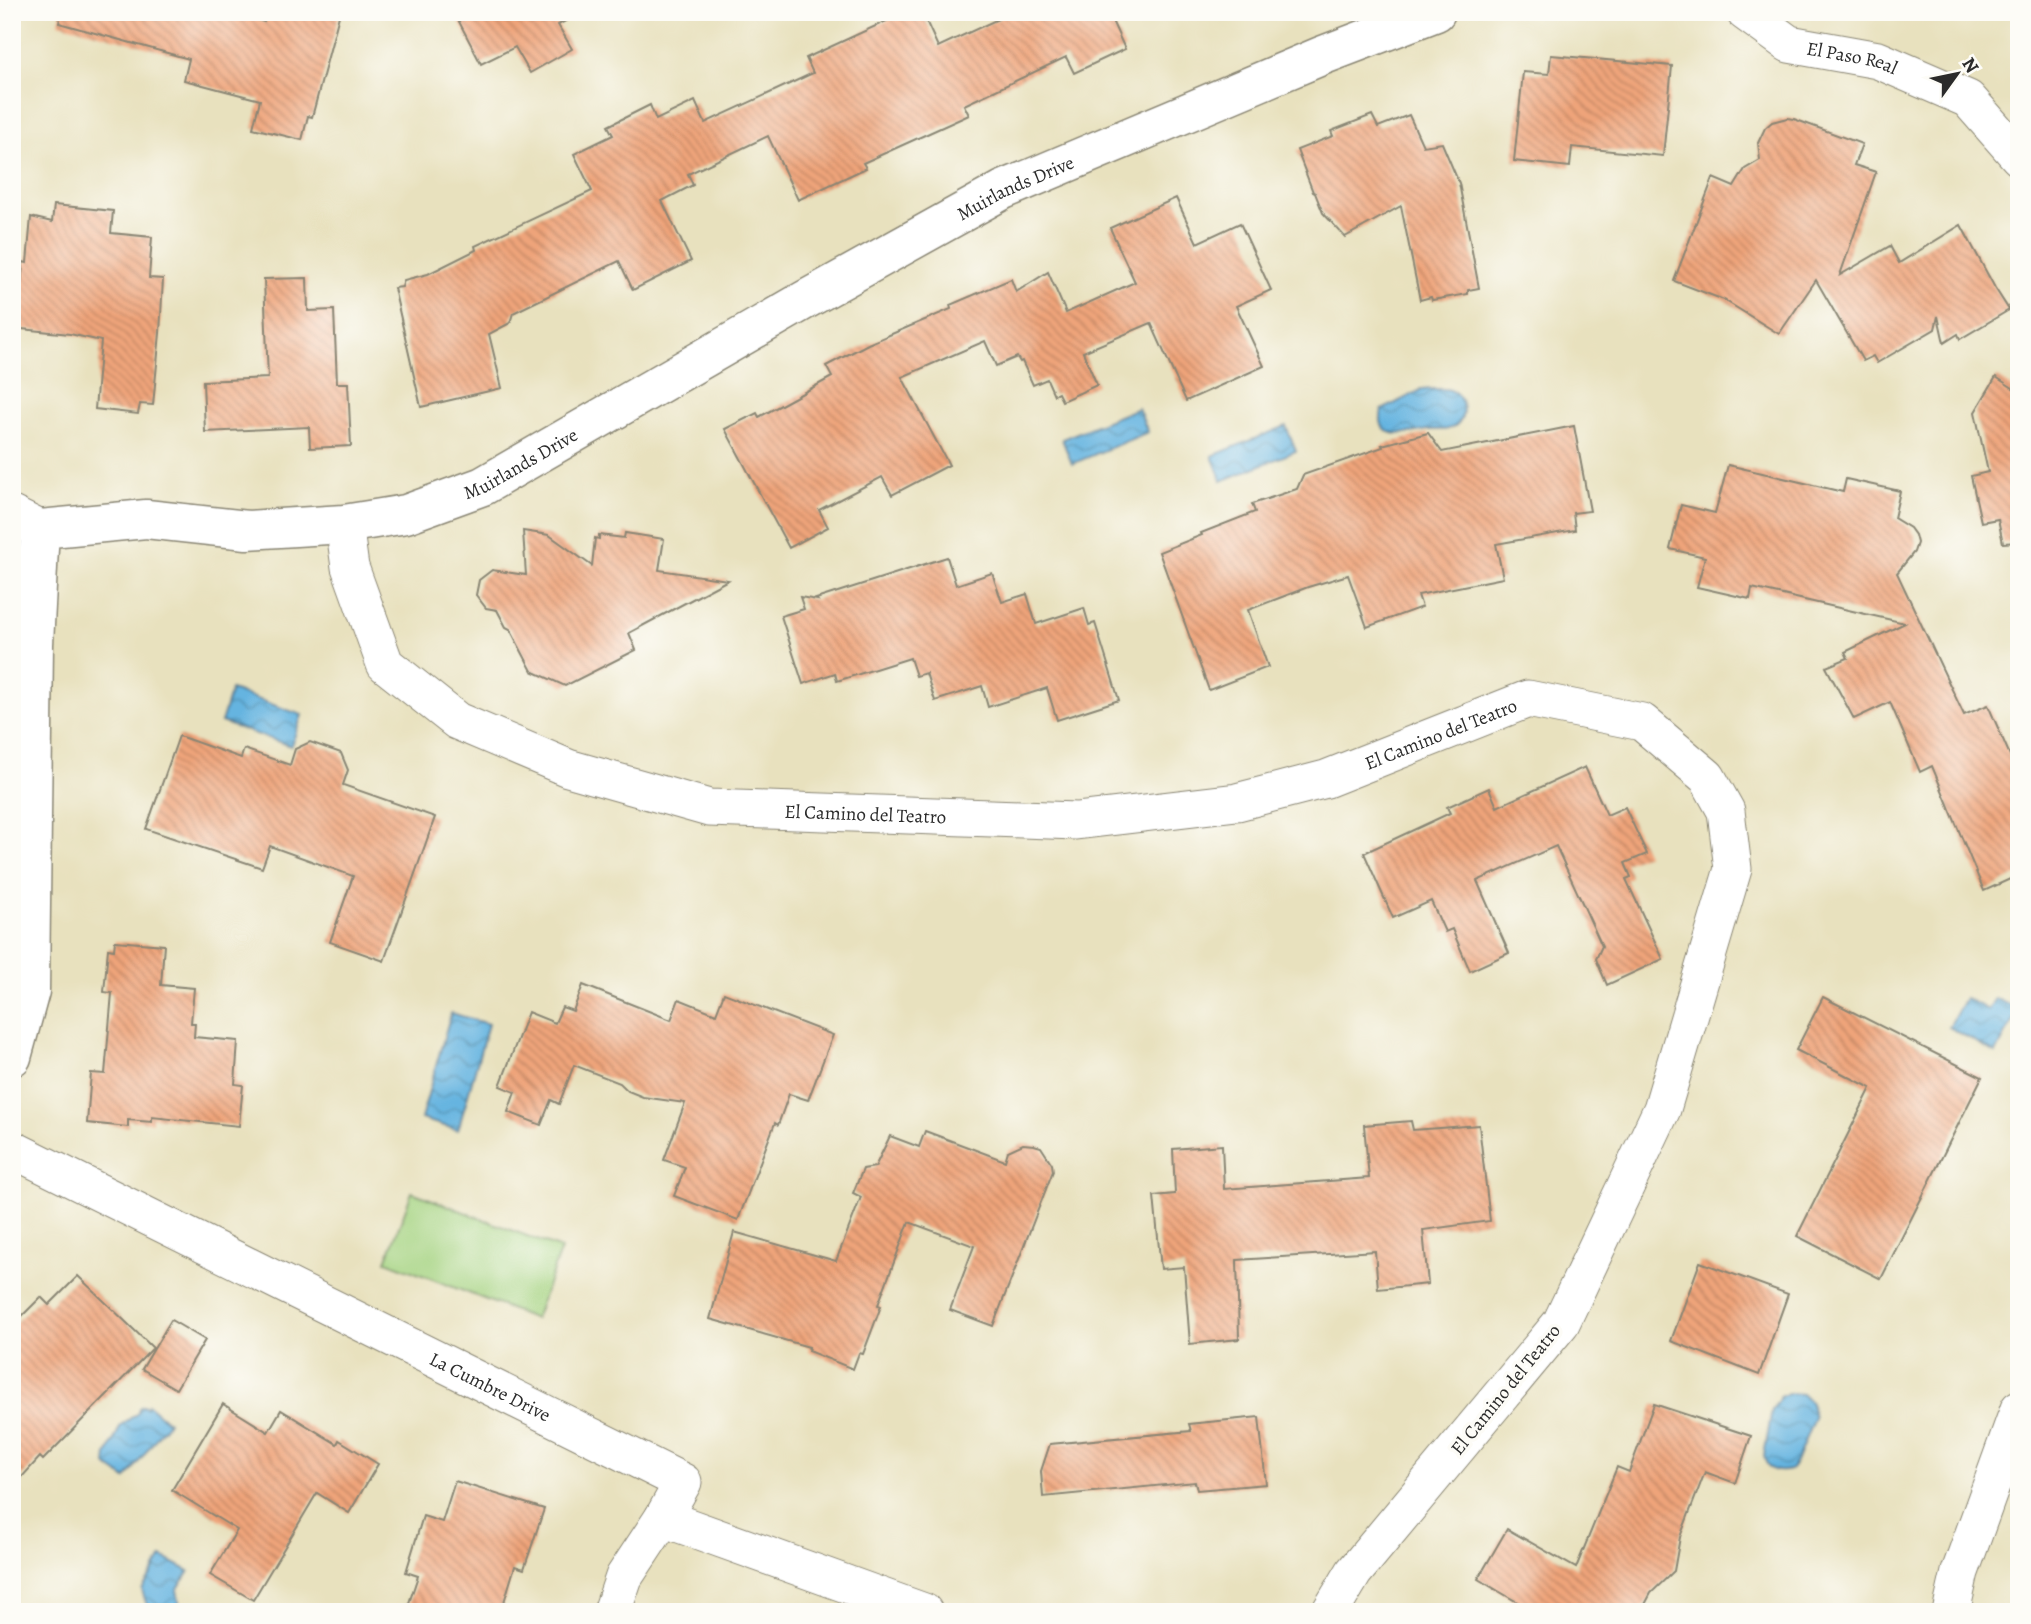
<svg xmlns="http://www.w3.org/2000/svg" width="2031" height="1624" viewBox="0 0 2031 1624" font-family="Alegreya,serif">
  <style>
    .garden { fill: #a5d381; stroke: #687f56; stroke-width: 2 }
    .water { fill: url(#water-waves); stroke: #487086; stroke-width: 2 }
    .building { fill: url(#building-back-hatch) }
    .lines { fill: none; stroke-linecap: round; stroke-linejoin: round }
    .minor-casing { stroke: #8a8674; stroke-width: 39 }
    .tertiary-casing { stroke: #8a8674; stroke-width: 41 }
    .minor { stroke: #fff; stroke-width: 37 }
    .tertiary { stroke: #fff; stroke-width: 38 }
    .labels { text-anchor: middle; stroke-width: 7; stroke-linejoin: round; paint-order: stroke }
    .street-label { font-size: 19px; fill: #2b2b2b; stroke: #fdfcf7 }
  </style>
  <defs>
    <pattern id="water-waves" width="16" height="10" patternUnits="userSpaceOnUse" patternTransform="scale(1.75)"><rect width="16" height="10" fill="#65b4e0"/><path d="M0 5q4-4 8 0t8 0" fill="none" stroke="#5393b6"/></pattern>
    <pattern id="building-back-hatch" width="6" height="6" patternUnits="userSpaceOnUse" patternTransform="scale(1.75)"><rect width="6" height="6" fill="#efa47a"/><path d="M-1 5l2 2M0 0l6 6M5-1l2 2" fill="none" stroke="#c28664"/></pattern>
  </defs>
  <rect width="100%" height="100%" fill="#fdfcf7"/>
  <filter id="ink" filterUnits="userSpaceOnUse"><feTurbulence type="fractalNoise" baseFrequency=".0143" numOctaves="2"/><feDisplacementMap in="SourceGraphic" scale="14" xChannelSelector="R" yChannelSelector="G"/><feConvolveMatrix kernelMatrix="1 2 1 2 8 2 1 2 1" color-interpolation-filters="sRGB"/></filter>
  <filter id="wash" filterUnits="userSpaceOnUse"><feTurbulence type="fractalNoise" baseFrequency=".00686" numOctaves="4" result="noise"/><feDisplacementMap in="SourceGraphic" scale="28" xChannelSelector="R" yChannelSelector="G"/><feGaussianBlur stdDeviation="1.57" result="paint"/><feColorMatrix in="noise" values="0 0 0 0 0 0 0 0 0 0 0 0 0 0 0 0 0 1.4 0 .05"/><feComposite in="paint" operator="in"/></filter>
  <g filter="url(#wash)">
    <rect width="100%" height="100%" fill="#e8e1be"/>
    <polygon class="garden" points="412,1192 561,1249 535,1319 386,1261"/>
    <g class="water">
      <path d="M1434 389C1439 389 1446 389 1450 390 1465 396 1467 417 1455 426 1446 432 1439 429 1429 430 1411 432 1374 444 1382 410L1421 390Z"/>
      <polygon points="1138,408 1148,432 1072,464 1062,439"/>
      <polygon points="1286,426 1296,451 1222,481 1212,456"/>
      <polygon points="231,690 302,715 291,746 221,722"/>
      <polygon points="1965,998 1988,1010 1995,998 2018,1010 1996,1053 1949,1027"/>
      <polygon points="451,1013 488,1024 458,1130 421,1119"/>
      <path d="M1792 1393 1802 1394 1811 1403 1814 1418 1796 1462 1790 1470C1777 1473 1767 1471 1764 1456L1772 1410 1781 1396Z"/>
      <polygon points="148,1405 168,1422 126,1479 106,1465 107,1455 121,1425 138,1413 139,1408 143,1406 146,1408"/>
      <polygon points="162,1557 189,1571 177,1590 181,1612 149,1612 142,1590"/>
    </g>
    <g id="blocks">
      <g class="building">
        <polygon points="61,12 228,12 264,22 266,12 340,12 312,117 308,116 302,140 253,128 260,100 184,80 189,59 59,23"/>
        <polygon points="454,12 582,12 558,25 572,49 530,73 515,47 481,64"/>
        <polygon points="906,12 922,12 938,47 1013,12 1108,12 1125,49 1074,73 1066,57 964,105 969,115 863,163 866,168 798,200 768,136 688,174 693,185 662,201 691,261 633,290 619,261 513,313 510,323 489,334 502,388 421,407 394,288 402,287 404,280 428,274 476,250 475,246 592,191 574,154 613,135 608,126 650,105 656,120 695,101 705,123 813,73 806,58"/>
        <polygon points="1551,55 1672,66 1663,156 1572,147 1570,167 1514,161 1523,72 1549,74"/>
        <polygon points="1372,115 1378,127 1409,115 1423,146 1442,143 1459,183 1479,288 1468,290 1468,294 1432,300 1431,297 1420,300 1401,206 1345,237 1323,213 1315,193 1313,192 1297,150 1333,136 1331,131"/>
        <polygon points="1787,118 1794,119 1862,144 1854,165 1876,172 1840,275 1890,246 1899,263 1961,225 1995,288 2009,310 1960,339 1958,334 1944,343 1938,316 1935,329 1877,363 1873,356 1863,361 1816,280 1779,334 1724,300 1674,281 1713,178 1734,187 1745,169 1760,160 1758,143 1765,128 1772,122"/>
        <polygon points="1176,198 1197,243 1240,223 1271,290 1236,306 1264,366 1186,401 1151,323 1083,352 1097,385 1062,401 1058,393 1054,395 1047,379 1033,385 1022,361 1020,362 1017,357 996,366 985,341 902,377 949,465 892,495 882,477 819,510 828,527 789,548 725,429 757,413 759,417 832,377 826,366 868,344 951,309 950,305 1011,279 1016,292 1048,272 1066,313 1135,282 1110,228"/>
        <polygon points="54,205 113,211 111,233 152,237 149,278 163,279 160,333 153,405 140,404 138,414 95,409 101,341 70,334 12,328 12,305 20,299 23,262 27,263 31,217 52,222"/>
        <polygon points="307,278 308,311 334,310 337,383 348,383 351,446 310,448 309,427 205,432 203,381 268,378 264,279"/>
        <polygon points="1996,377 2019,392 2019,542 2003,543 1998,519 1981,522 1971,476 1988,472 1975,412"/>
        <polygon points="1574,426 1590,511 1573,513 1575,530 1496,544 1503,578 1418,595 1422,607 1367,627 1348,575 1308,587 1248,610 1268,667 1209,690 1159,552 1202,535 1201,533 1255,512 1252,504 1297,489 1303,475 1383,447 1382,445 1428,433 1442,452"/>
        <polygon points="1728,465 1843,492 1846,479 1900,491 1894,518 1910,528 1915,535 1917,543 1914,552 1897,573 1964,715 1988,705 2019,776 2019,875 1984,891 1932,766 1920,772 1890,702 1854,719 1826,667 1848,658 1845,652 1905,623 1752,588 1750,599 1697,587 1705,557 1670,549 1681,505 1715,513"/>
        <polygon points="523,531 549,535 592,566 595,538 599,539 599,535 624,538 625,533 664,539 659,570 728,580 629,633 636,650 565,686 532,671 510,629 506,627 497,610 486,608 476,595 479,580 492,570 526,575"/>
        <polygon points="947,557 956,585 992,573 1002,602 1027,594 1036,624 1084,608 1089,625 1095,623 1119,700 1057,720 1047,688 988,707 982,686 935,701 926,673 916,676 910,658 837,681 835,673 803,684 781,616 804,609 800,597 817,600 816,599"/>
        <polygon points="179,736 241,758 244,749 290,765 295,749 310,742 341,753 348,770 343,785 435,817 384,961 330,942 353,876 270,846 262,868 146,829"/>
        <polygon points="1585,767 1607,815 1625,807 1647,854 1625,863 1631,877 1626,879 1663,959 1607,985 1596,959 1602,946 1556,846 1477,881 1509,953 1470,971 1452,929 1445,932 1431,901 1393,918 1364,853 1450,813 1447,807 1489,788 1497,807"/>
        <polygon points="115,941 164,945 161,985 194,988 191,1023 195,1023 194,1037 238,1041 235,1084 243,1085 239,1126 152,1117 152,1122 128,1120 128,1127 87,1123 91,1073 105,1074 112,993 104,992 108,949 114,950"/>
        <polygon points="583,985 671,1020 679,999 716,1014 724,993 833,1035 808,1100 789,1094 778,1125 775,1123 738,1220 674,1196 685,1167 664,1160 685,1103 643,1097 628,1091 620,1083 574,1065 559,1104 551,1100 541,1125 508,1112 515,1092 500,1086 528,1012 555,1023 562,1007 573,1011"/>
        <polygon points="1823,997 1982,1077 1881,1279 1797,1236 1871,1088 1796,1050"/>
        <polygon points="1411,1121 1413,1130 1479,1125 1490,1221 1423,1230 1428,1284 1378,1289 1375,1251 1237,1260 1239,1339 1190,1344 1184,1267 1161,1269 1154,1196 1175,1194 1173,1149 1222,1145 1224,1189 1369,1178 1364,1125"/>
        <polygon points="925,1131 1005,1161 1008,1151 1023,1144 1034,1145 1041,1147 1052,1164 1053,1171 993,1326 950,1310 974,1246 909,1222 878,1305 881,1306 863,1354 859,1353 853,1369 808,1351 809,1347 710,1319 734,1232 836,1261 861,1197 853,1193 863,1169 875,1167 890,1136 919,1147"/>
        <polygon points="1700,1262 1788,1294 1759,1375 1671,1341"/>
        <polygon points="78,1276 153,1348 43,1460 40,1457 12,1488 12,1326 41,1297 49,1305"/>
        <polygon points="171,1320 205,1340 176,1389 142,1369"/>
        <polygon points="223,1404 268,1432 281,1410 337,1444 339,1440 378,1464 349,1513 317,1493 253,1600 210,1575 237,1530 172,1490"/>
        <polygon points="1654,1404 1751,1436 1735,1483 1705,1472 1680,1537 1674,1571 1651,1593 1641,1612 1534,1612 1478,1579 1507,1529 1576,1568 1617,1467 1629,1472"/>
        <polygon points="1259,1417 1266,1484 1197,1490 1195,1482 1043,1497 1041,1471 1050,1444 1191,1431 1189,1424"/>
        <polygon points="455,1481 544,1509 524,1569 515,1566 501,1612 406,1612 418,1576 406,1572 423,1516 442,1522"/>
      </g>
    </g>
  </g>
  <g filter="url(#ink)">
    <use href="#blocks" fill-opacity="0" stroke="#8a8674" stroke-width="2"/>
    <g class="lines">
      <defs>
        <g id="minor">
          <path id="s1" d="M1745 12 1789 44 1878 60 1968 99 2019 157"/>
          <polyline points="12,515 40,529"/>
          <path id="s2" d="M344 524 350 567 385 664 457 721 568 768 709 808 1076 821 1237 802 1326 779 1528 699 1642 722 1707 777 1726 811 1733 869 1662 1109 1561 1323 1354 1572 1330 1612"/>
          <path id="s3" d="M12 1149 683 1482 663 1518 624 1577 612 1612"/>
          <polyline points="663,1518 924,1612"/>
          <polyline points="1951,1612 1960,1572 2019,1409"/>
        </g>
        <g id="tertiary">
          <path id="s4" d="M12 1057 30 991 34 644 40 529 146 519 247 530 344 524 406 514 483 486 805 300 1003 190 1321 56 1436 12"/>
        </g>
      </defs>
      <use href="#minor" class="minor-casing"/>
      <use href="#tertiary" class="tertiary-casing"/>
      <use href="#minor" class="minor"/>
      <use href="#tertiary" class="tertiary"/>
    </g>
  </g>
  <g class="labels">
    <g class="street-label">
      <text dy="7" stroke="none"><textPath href="#s1" startOffset="119">El Paso Real</textPath></text>
      <text dy="7" stroke="none"><textPath href="#s4" startOffset="1591">Muirlands Drive</textPath></text>
      <text dy="7" stroke="none"><textPath href="#s4" startOffset="1024">Muirlands Drive</textPath></text>
      <text dy="7" stroke="none"><textPath href="#s2" startOffset="1250">El Camino del Teatro</textPath></text>
      <text dy="7" stroke="none"><textPath href="#s2" startOffset="662">El Camino del Teatro</textPath></text>
      <text dy="7" stroke="none"><textPath href="#s3" startOffset="534">La Cumbre Drive</textPath></text>
      <text transform="translate(1505 1389) rotate(-51)" y="7">El Camino del Teatro</text>
    </g>
  </g>
  <rect width="2031" height="1624" fill="none" stroke="#fdfcf7" stroke-width="42"/>
  <g transform="translate(1957 74) rotate(57)" stroke="#fdfcf7" stroke-width="5" paint-order="stroke">
  <path d="M0-5L12 26L0 18L-12 26Z" fill="#2b2b2b"/>
  <text y="-10" font-size="19" font-weight="bold" text-anchor="middle" fill="#2b2b2b">N</text>
  </g>
</svg>
